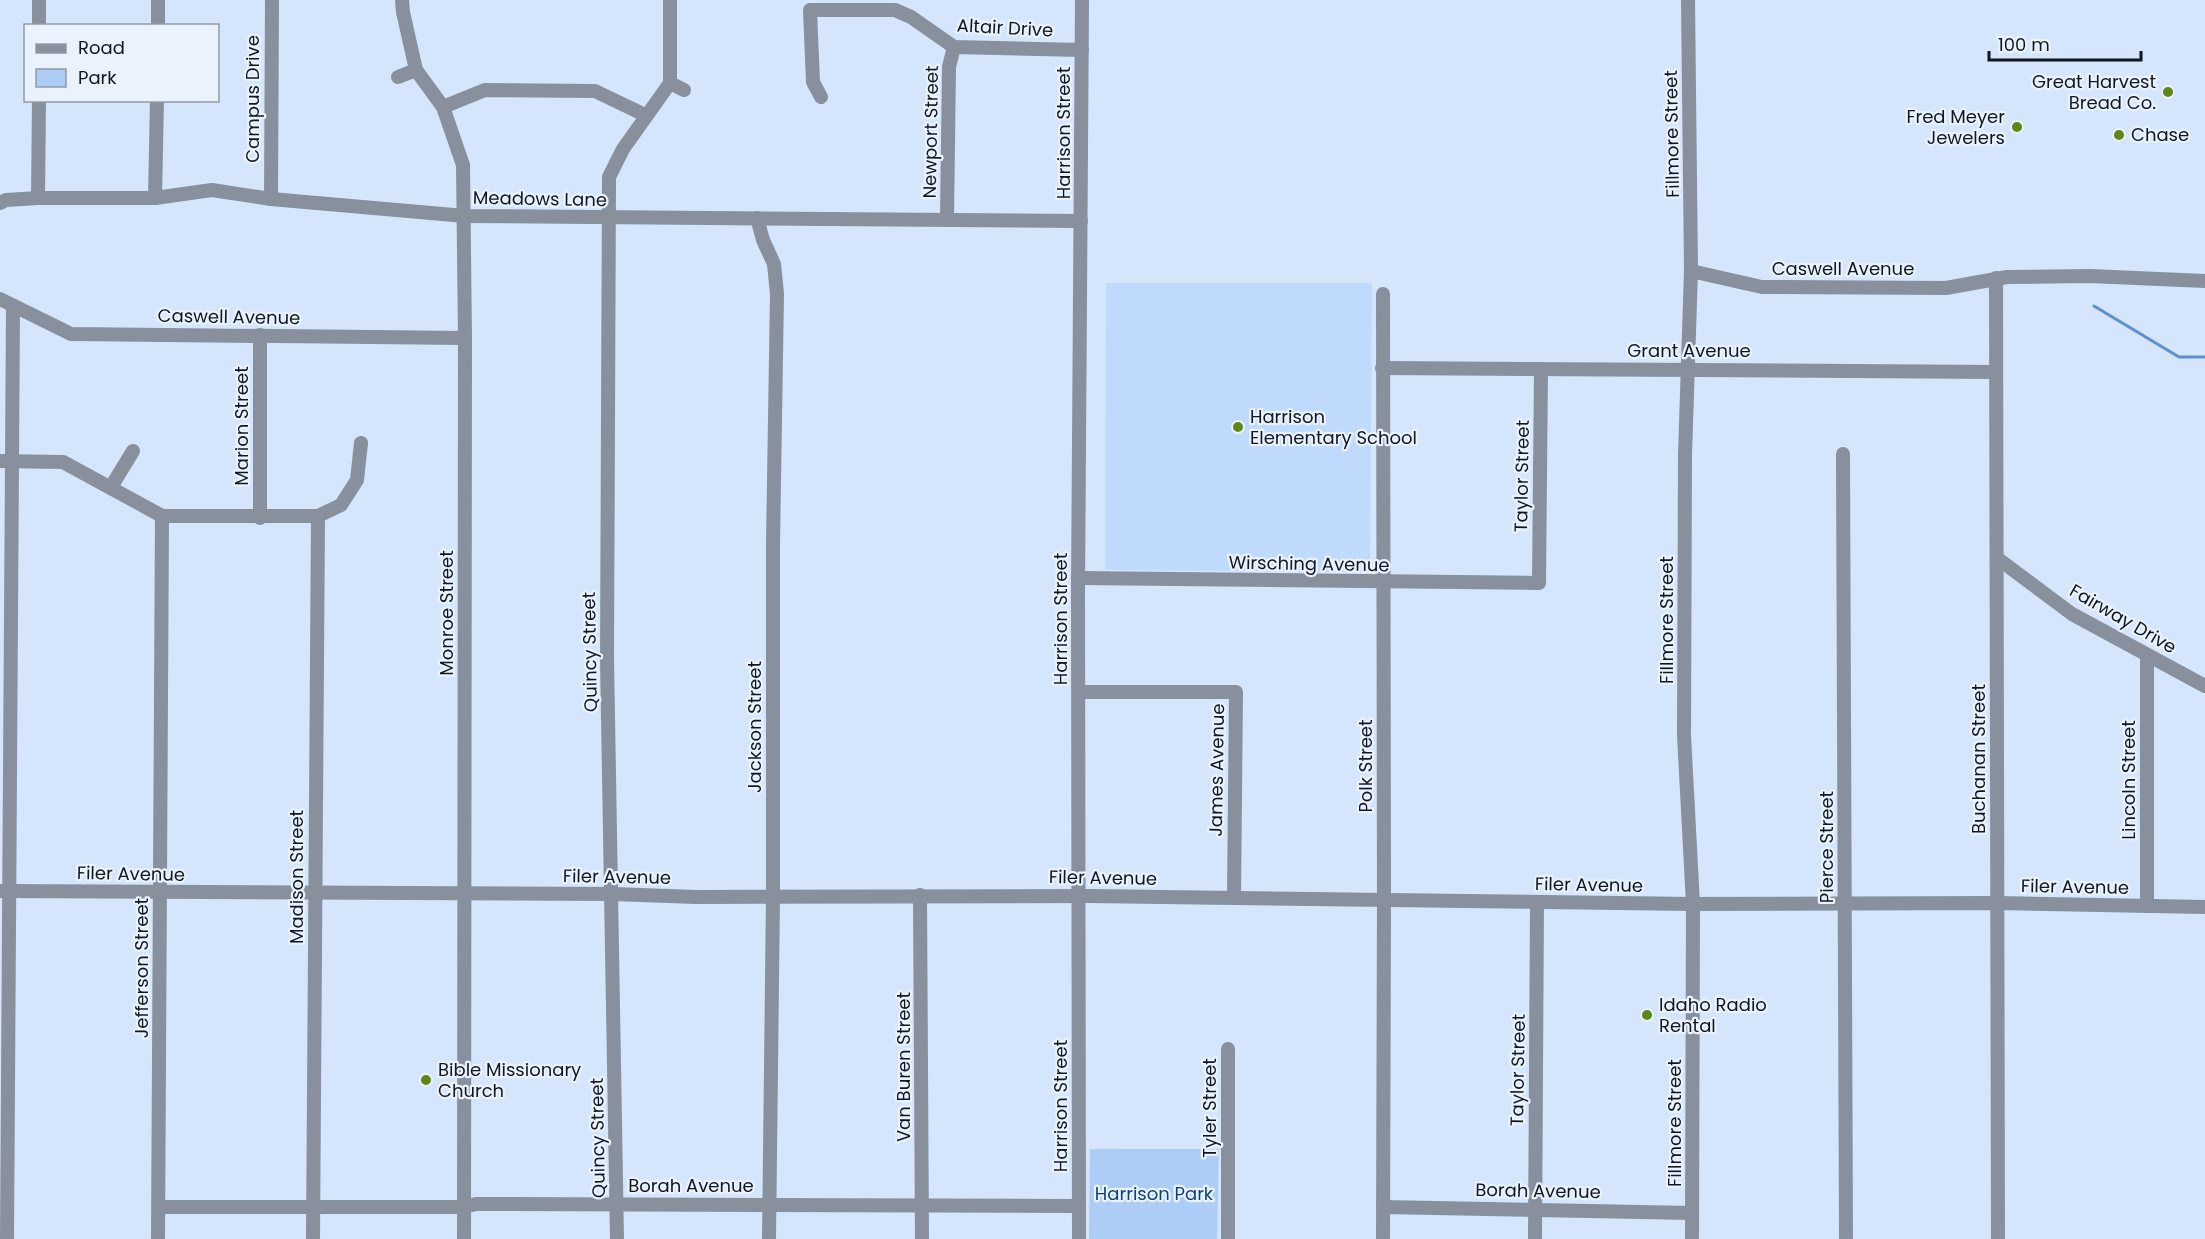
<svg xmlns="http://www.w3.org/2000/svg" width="2205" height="1239" viewBox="0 0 2205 1239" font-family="Poppins,sans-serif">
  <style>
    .built { fill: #c0dafd }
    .green { fill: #aecdf6 }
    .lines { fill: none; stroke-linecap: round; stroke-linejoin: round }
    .stream { stroke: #5e8fce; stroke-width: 3 }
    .minor { stroke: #87909c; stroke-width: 14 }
    .poi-dot { fill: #5e8814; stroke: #e9f2fd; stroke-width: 2 }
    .labels { text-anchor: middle; stroke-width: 4.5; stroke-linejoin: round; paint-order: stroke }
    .street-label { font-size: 18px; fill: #0f1721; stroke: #e9f2fd }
    .poi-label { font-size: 18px; fill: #0f1721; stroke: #e9f2fd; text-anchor: start }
    .park-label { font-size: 18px; fill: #0e417b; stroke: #e9f2fd }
  </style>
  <rect width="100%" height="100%" fill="#d4e5fc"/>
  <polygon class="built" points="1106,283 1372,283 1370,572 1105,570"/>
  <polygon class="green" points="1090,1149 1219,1149 1217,1239 1089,1239"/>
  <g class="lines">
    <polyline class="stream" points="2094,306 2179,357 2205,357"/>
    <g class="minor">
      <polyline points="402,0 403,12 416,70 443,107 463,165 465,338 464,1239"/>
      <polyline points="1688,0 1691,271 1685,455 1684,735 1693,904 1692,1239"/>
      <polyline points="39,26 39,0"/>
      <polyline points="158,26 158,0"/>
      <polyline points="398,77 416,70"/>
      <polyline points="670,83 684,90"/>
      <polyline points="821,97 813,82 810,10 895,10 911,17 954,47 1082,50"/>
      <polyline points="443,107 485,90 595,91 645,115"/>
      <polyline points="38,198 39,100"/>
      <polyline points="155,198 157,100"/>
      <polyline points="271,199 272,0"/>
      <polyline points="0,203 6,200 38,198 155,198 212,190 271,199 465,216 1081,221"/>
      <polyline points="757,218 763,240 774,264 777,294 773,544 773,896 769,1239"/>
      <polyline points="947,219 949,67 954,47"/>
      <polyline points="1691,271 1762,287 1946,288 2007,277 2090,276 2205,281"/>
      <polyline points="1996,278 1998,1239"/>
      <polyline points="0,299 71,334 465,338"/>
      <polyline points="1382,368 1996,372"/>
      <polyline points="1843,454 1846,1239"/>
      <polyline points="0,461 63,462 162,516 318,516 341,505 357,480 361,443"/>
      <polyline points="111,487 133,451"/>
      <polyline points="260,518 260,335"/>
      <polyline points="1997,558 2072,614 2205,686"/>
      <polyline points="1078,578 1539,583 1541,369"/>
      <polyline points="2147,655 2147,906"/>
      <polyline points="1079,692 1236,692 1234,898"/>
      <polyline points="0,891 613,894 696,897 1090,896 1693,904 1998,903 2205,907"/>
      <polyline points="920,895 922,1239"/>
      <polyline points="1228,1049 1228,1239"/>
      <polyline points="159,1207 464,1207 476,1204 1079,1206"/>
      <polyline points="1383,1207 1692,1213"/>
      <polyline points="7,1239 13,306"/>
      <polyline points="158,1239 162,516"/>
      <polyline points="313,1239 318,516"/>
      <polyline points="617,1239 607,659 609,177 623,149 670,83 670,0"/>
      <polyline points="1079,1239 1078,592 1082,0"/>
      <polyline points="1383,1239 1384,900 1383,294"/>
      <polyline points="1535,1239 1537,902"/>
    </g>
  </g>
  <g class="poi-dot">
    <circle cx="2168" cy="92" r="6"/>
    <circle cx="2017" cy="127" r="6"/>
    <circle cx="2119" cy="135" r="6"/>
    <circle cx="1238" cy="427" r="6"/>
    <circle cx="1647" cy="1015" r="6"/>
    <circle cx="426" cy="1080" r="6"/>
  </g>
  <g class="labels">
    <g class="street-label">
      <text transform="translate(1005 28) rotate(3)" y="6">Altair Drive</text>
      <text transform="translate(253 99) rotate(-90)" y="6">Campus Drive</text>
      <text transform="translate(931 132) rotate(-89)" y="6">Newport Street</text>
      <text transform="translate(1064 133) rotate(-90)" y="6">Harrison Street</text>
      <text transform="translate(1672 134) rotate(-91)" y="6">Fillmore Street</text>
      <text transform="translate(540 199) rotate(1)" y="6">Meadows Lane</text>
      <text x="1843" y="275">Caswell Avenue</text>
      <text transform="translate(229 317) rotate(1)" y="6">Caswell Avenue</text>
      <text x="1689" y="357">Grant Avenue</text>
      <text transform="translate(242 426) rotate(-90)" y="6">Marion Street</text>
      <text transform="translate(1522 476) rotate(-89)" y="6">Taylor Street</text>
      <text transform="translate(1309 564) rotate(1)" y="6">Wirsching Avenue</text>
      <text transform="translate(447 613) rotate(-90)" y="6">Monroe Street</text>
      <text transform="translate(1061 619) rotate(-90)" y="6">Harrison Street</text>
      <text transform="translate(2123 619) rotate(30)" y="6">Fairway Drive</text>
      <text transform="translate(1667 620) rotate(-90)" y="6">Fillmore Street</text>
      <text transform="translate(590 652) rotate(-91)" y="6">Quincy Street</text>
      <text transform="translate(755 727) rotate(-90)" y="6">Jackson Street</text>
      <text transform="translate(1979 759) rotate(-90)" y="6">Buchanan Street</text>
      <text transform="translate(1366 766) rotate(-90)" y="6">Polk Street</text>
      <text transform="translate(1217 770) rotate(-89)" y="6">James Avenue</text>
      <text transform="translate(2129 780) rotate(-90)" y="6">Lincoln Street</text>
      <text transform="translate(1827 847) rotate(-90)" y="6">Pierce Street</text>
      <text transform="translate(131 874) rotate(1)" y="6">Filer Avenue</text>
      <text transform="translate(297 877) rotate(-90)" y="6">Madison Street</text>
      <text transform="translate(617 877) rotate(1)" y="6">Filer Avenue</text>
      <text transform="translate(1103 878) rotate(1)" y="6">Filer Avenue</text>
      <text transform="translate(1589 885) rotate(1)" y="6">Filer Avenue</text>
      <text transform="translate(2075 887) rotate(1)" y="6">Filer Avenue</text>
      <text transform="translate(142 968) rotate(-90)" y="6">Jefferson Street</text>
      <text transform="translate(904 1067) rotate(-90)" y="6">Van Buren Street</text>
      <text transform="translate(1518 1070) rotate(-89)" y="6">Taylor Street</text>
      <text transform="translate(1061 1106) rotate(-90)" y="6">Harrison Street</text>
      <text transform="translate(1210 1108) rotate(-90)" y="6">Tyler Street</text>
      <text transform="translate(1675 1123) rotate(-90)" y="6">Fillmore Street</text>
      <text transform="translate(598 1138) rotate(-91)" y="6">Quincy Street</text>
      <text x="691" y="1192">Borah Avenue</text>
      <text transform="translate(1538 1191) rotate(1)" y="6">Borah Avenue</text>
    </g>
    <g class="poi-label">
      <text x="2156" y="88" text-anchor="end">Great Harvest<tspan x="2156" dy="21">Bread Co.</tspan></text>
      <text x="2005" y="123" text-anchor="end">Fred Meyer<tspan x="2005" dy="21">Jewelers</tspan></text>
      <text x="2131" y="141">Chase</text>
      <text x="1250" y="423">Harrison<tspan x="1250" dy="21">Elementary School</tspan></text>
      <text x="1659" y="1011">Idaho Radio<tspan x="1659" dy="21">Rental</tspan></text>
      <text x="438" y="1076">Bible Missionary<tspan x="438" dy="21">Church</tspan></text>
    </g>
    <g class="park-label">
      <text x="1154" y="1200">Harrison Park</text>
    </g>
  </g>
  <rect x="24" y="24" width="195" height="78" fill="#e9f2fd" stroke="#929aa5" stroke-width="1.5"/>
  <rect x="36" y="44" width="30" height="9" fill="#87909c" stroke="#929aa5" stroke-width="1.5"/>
  <text x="78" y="54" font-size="18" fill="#0f1721">Road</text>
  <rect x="36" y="69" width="30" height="18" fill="#aecdf6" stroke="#929aa5" stroke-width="1.5"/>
  <text x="78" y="84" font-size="18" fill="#0f1721">Park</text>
  <path d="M1989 51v9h152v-9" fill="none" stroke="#0f1721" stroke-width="3"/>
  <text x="1998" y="51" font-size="18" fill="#0f1721" stroke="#e9f2fd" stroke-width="4.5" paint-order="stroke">100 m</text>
</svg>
